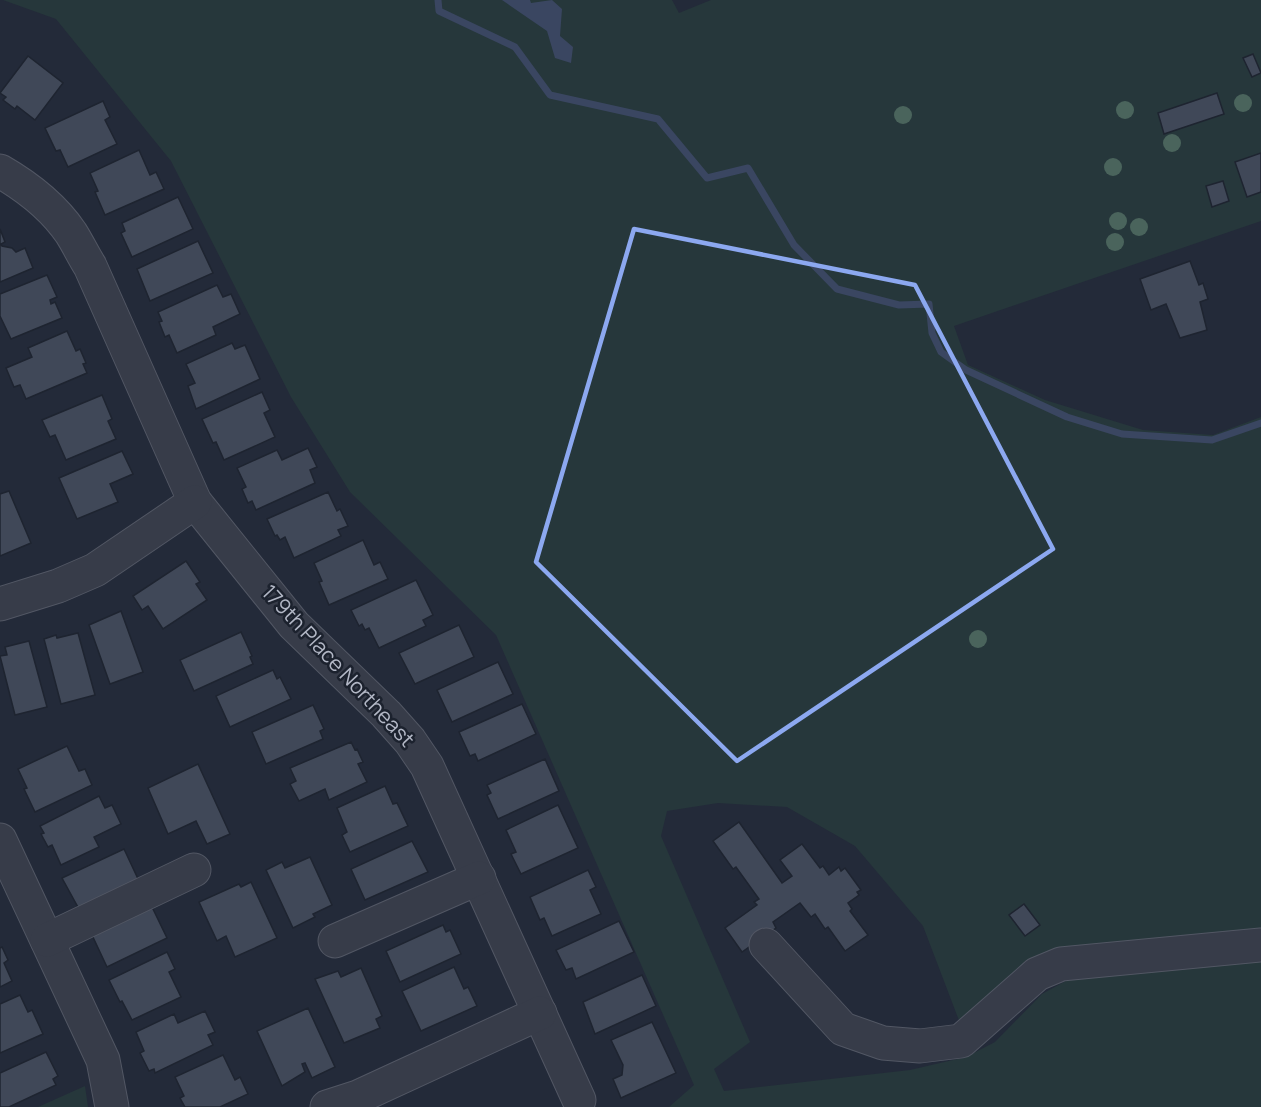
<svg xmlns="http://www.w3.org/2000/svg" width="1261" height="1107" viewBox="0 0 1261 1107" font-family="Manrope,sans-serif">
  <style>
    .green { fill: #26373b }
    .water { fill: #3a4661 }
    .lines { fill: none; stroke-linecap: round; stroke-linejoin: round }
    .stream { stroke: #3a4661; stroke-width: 7 }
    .building { fill: #404858; stroke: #1e2430; stroke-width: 1.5 }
    .minor-casing { stroke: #525764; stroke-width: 35 }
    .minor { stroke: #373c49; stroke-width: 33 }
    .tree { fill: #4a645c }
    .marked { fill: none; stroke: #8ca8f0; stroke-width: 4.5; stroke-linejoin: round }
    .labels { text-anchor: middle; stroke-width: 5; stroke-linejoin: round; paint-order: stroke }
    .street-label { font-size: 21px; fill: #b2b7c5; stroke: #1c222e }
  </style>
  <rect width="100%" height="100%" fill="#232a39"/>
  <g class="green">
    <polygon points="3,0 672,0 679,13 711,0 1261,0 1261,221 954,326 968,365 1045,400 1143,430 1213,435 1261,417 1261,935 1065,949 960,1023 923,926 855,846 787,807 718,803 667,811 661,836 750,1042 714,1069 724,1091 910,1070 966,1057 995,1042 1042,994 1075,976 1261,958 1261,1107 669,1107 694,1085 496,635 350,492 291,397 171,161 56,19"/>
    <polygon points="85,1086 88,1107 38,1107"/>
  </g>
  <polygon class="water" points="502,0 530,0 531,3 552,0 562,9 560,36 573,47 571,63 555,58 547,31"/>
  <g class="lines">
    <polyline class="stream" points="438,0 439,11 515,47 550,95 658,119 707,178 748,168 794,245 837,289 899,305 929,304 932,333 941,352 966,370 1067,417 1122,434 1212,440 1261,423"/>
  </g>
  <g class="building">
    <polygon points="1253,54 1261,73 1252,77 1243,58"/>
    <polygon points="28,56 63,83 35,120 17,106 15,109 3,100 6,97 0,93"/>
    <polygon points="1217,93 1224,114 1164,134 1158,113"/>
    <polygon points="103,101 110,117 105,120 117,144 68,167 60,150 56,151 45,128"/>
    <polygon points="139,150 150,175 156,172 164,189 105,215 95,192 98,191 90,173"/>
    <polygon points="1261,153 1261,192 1247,197 1235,162"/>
    <polygon points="1223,181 1229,201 1212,207 1206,186"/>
    <polygon points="178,197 193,229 132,257 121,233 125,231 122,223"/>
    <polygon points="0,229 5,242 1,244 2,246 12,248 16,252 25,248 33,268 0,282"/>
    <polygon points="198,241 213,273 150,301 137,269"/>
    <polygon points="1190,261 1199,285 1203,283 1208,299 1200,302 1207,330 1180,338 1166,304 1151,310 1140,279"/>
    <polygon points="47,275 57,297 50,300 51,304 55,302 62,318 11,339 0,316 0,294"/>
    <polygon points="217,285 223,297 231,294 240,314 213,327 216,335 177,353 169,335 165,337 159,322 162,321 158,312"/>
    <polygon points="67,331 76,351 80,349 86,363 83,364 87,373 26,399 20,385 14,387 6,368 32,357 28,348"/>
    <polygon points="232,343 235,349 245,345 260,379 196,409 188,386 195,383 186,364"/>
    <polygon points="262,392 270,410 264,413 275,437 224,460 216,442 213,443 202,419"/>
    <polygon points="102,395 112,419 108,421 116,439 66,460 55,435 50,437 42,420"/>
    <polygon points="308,448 317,467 310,470 315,483 256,510 252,501 248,503 242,489 246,487 237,468 277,450 282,460"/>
    <polygon points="122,451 133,474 110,484 118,502 77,519 59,478"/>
    <polygon points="9,491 31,543 0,556 0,494"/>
    <polygon points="328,492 337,511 340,509 348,526 338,530 341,536 294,558 285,537 280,540 277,535 275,536 267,519"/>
    <polygon points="363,540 374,565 380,562 388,579 329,605 319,582 322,581 314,563"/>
    <polygon points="186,561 200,582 196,584 207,600 163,629 148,606 142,610 133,596"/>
    <polygon points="416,580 433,615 423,620 426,626 379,648 369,628 365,630 362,624 359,626 351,610"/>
    <polygon points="121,611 143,672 110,684 89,625"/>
    <polygon points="459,625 474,657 415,684 399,653"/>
    <polygon points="241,632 252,656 250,657 253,664 194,691 180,660"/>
    <polygon points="78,633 95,695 61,704 44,639 56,635 57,638"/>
    <polygon points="29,641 47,707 15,715 0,656 7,655 5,647"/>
    <polygon points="498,662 513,694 452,722 437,690"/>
    <polygon points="273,670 277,679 280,677 291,699 230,727 216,696"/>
    <polygon points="522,704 536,734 478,761 475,754 470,756 459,732"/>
    <polygon points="313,705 324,729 320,731 323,739 266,764 252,732"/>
    <polygon points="351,742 355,750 357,749 363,762 358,764 367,782 329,800 325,789 299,801 290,784 296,781 290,768"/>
    <polygon points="67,746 79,771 85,769 92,785 35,812 24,789 27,788 18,769"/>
    <polygon points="545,759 559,791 498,819 487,795 491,793 487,785"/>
    <polygon points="198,764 230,834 207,844 196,821 168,834 148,788"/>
    <polygon points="385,786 393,804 397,803 408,826 350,852 342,835 347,832 337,808"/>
    <polygon points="99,796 105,808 112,805 121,824 94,837 99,847 61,865 52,845 48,847 41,834 44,833 40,826"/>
    <polygon points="558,805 578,848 521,874 511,854 516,852 506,830"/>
    <polygon points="739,822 782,883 792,876 780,860 802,844 820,868 823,866 829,875 839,867 841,871 845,868 861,890 857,892 859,895 848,903 852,909 850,911 868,935 845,951 828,927 825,929 815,914 811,917 800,903 773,922 776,928 742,952 725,928 757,905 754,902 759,899 736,867 733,869 713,841"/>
    <polygon points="412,841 428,872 365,900 351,869"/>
    <polygon points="124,849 139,881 79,909 62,878"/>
    <polygon points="310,857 332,905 313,914 315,917 293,928 266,870 282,862 285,868"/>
    <polygon points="588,870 596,887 590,890 601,914 552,936 544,918 540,920 530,897"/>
    <polygon points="251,882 277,938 235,957 226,936 217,941 199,902 239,884 241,887"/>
    <polygon points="1024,904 1040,925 1025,936 1009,915"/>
    <polygon points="152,907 167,938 107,967 92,935"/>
    <polygon points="619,921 634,952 576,979 572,968 566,970 556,950"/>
    <polygon points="443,925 446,932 450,930 461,954 400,982 386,951"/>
    <polygon points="2,947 8,960 4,963 12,981 0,987 0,948"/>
    <polygon points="167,952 175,969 169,972 181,997 132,1020 122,1001 120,1002 109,980"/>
    <polygon points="454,967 464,989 468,987 477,1006 421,1031 402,991"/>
    <polygon points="361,968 382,1016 376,1019 380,1028 344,1043 315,979 338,971 341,977"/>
    <polygon points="642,975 656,1006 595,1034 583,1002"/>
    <polygon points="20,995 28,1012 32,1010 43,1034 0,1053 0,1004"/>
    <polygon points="308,1008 335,1067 312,1078 305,1063 302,1064 305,1072 282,1086 257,1031"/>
    <polygon points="205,1011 215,1032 208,1035 213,1045 155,1073 154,1069 149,1071 140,1053 144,1051 136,1032 174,1014 178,1023"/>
    <polygon points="652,1022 676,1073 621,1098 613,1079 622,1075 623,1065 611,1040"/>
    <polygon points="46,1052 58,1076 53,1079 56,1085 9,1107 0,1107 0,1073"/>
    <polygon points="223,1055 235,1080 240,1077 248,1094 220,1107 185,1107 180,1098 184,1096 175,1077"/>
  </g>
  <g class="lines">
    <defs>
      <g id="minor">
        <path d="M0 171C26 186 54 208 71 233 78 244 83 255 90 266L195 502 294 625 386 714 410 741 427 766 579 1100"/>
        <polyline points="0,604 58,586 95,570 195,502"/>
        <polyline points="0,840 103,1060 112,1107"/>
        <polyline points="47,940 194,870"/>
        <polyline points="335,941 479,878"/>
        <polyline points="766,945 843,1029 883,1043 920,1046 961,1041 1037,974 1061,964 1261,945"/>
        <polyline points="327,1107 358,1097 540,1013"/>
      </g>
    </defs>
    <use href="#minor" class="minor-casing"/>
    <use href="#minor" class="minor"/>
  </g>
  <g class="tree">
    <circle cx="1243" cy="103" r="9"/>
    <circle cx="1125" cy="110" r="9"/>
    <circle cx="903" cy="115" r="9"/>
    <circle cx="1172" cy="143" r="9"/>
    <circle cx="1113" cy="167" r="9"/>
    <circle cx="1118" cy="221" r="9"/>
    <circle cx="1139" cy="227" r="9"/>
    <circle cx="1115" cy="242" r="9"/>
    <circle cx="978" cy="639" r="9"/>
  </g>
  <path class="marked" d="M634 229 915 285 1053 549 737 761 536 562Z"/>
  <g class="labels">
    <g class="street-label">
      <text transform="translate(338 666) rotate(47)" y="7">179th Place Northeast</text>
    </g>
  </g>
</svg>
